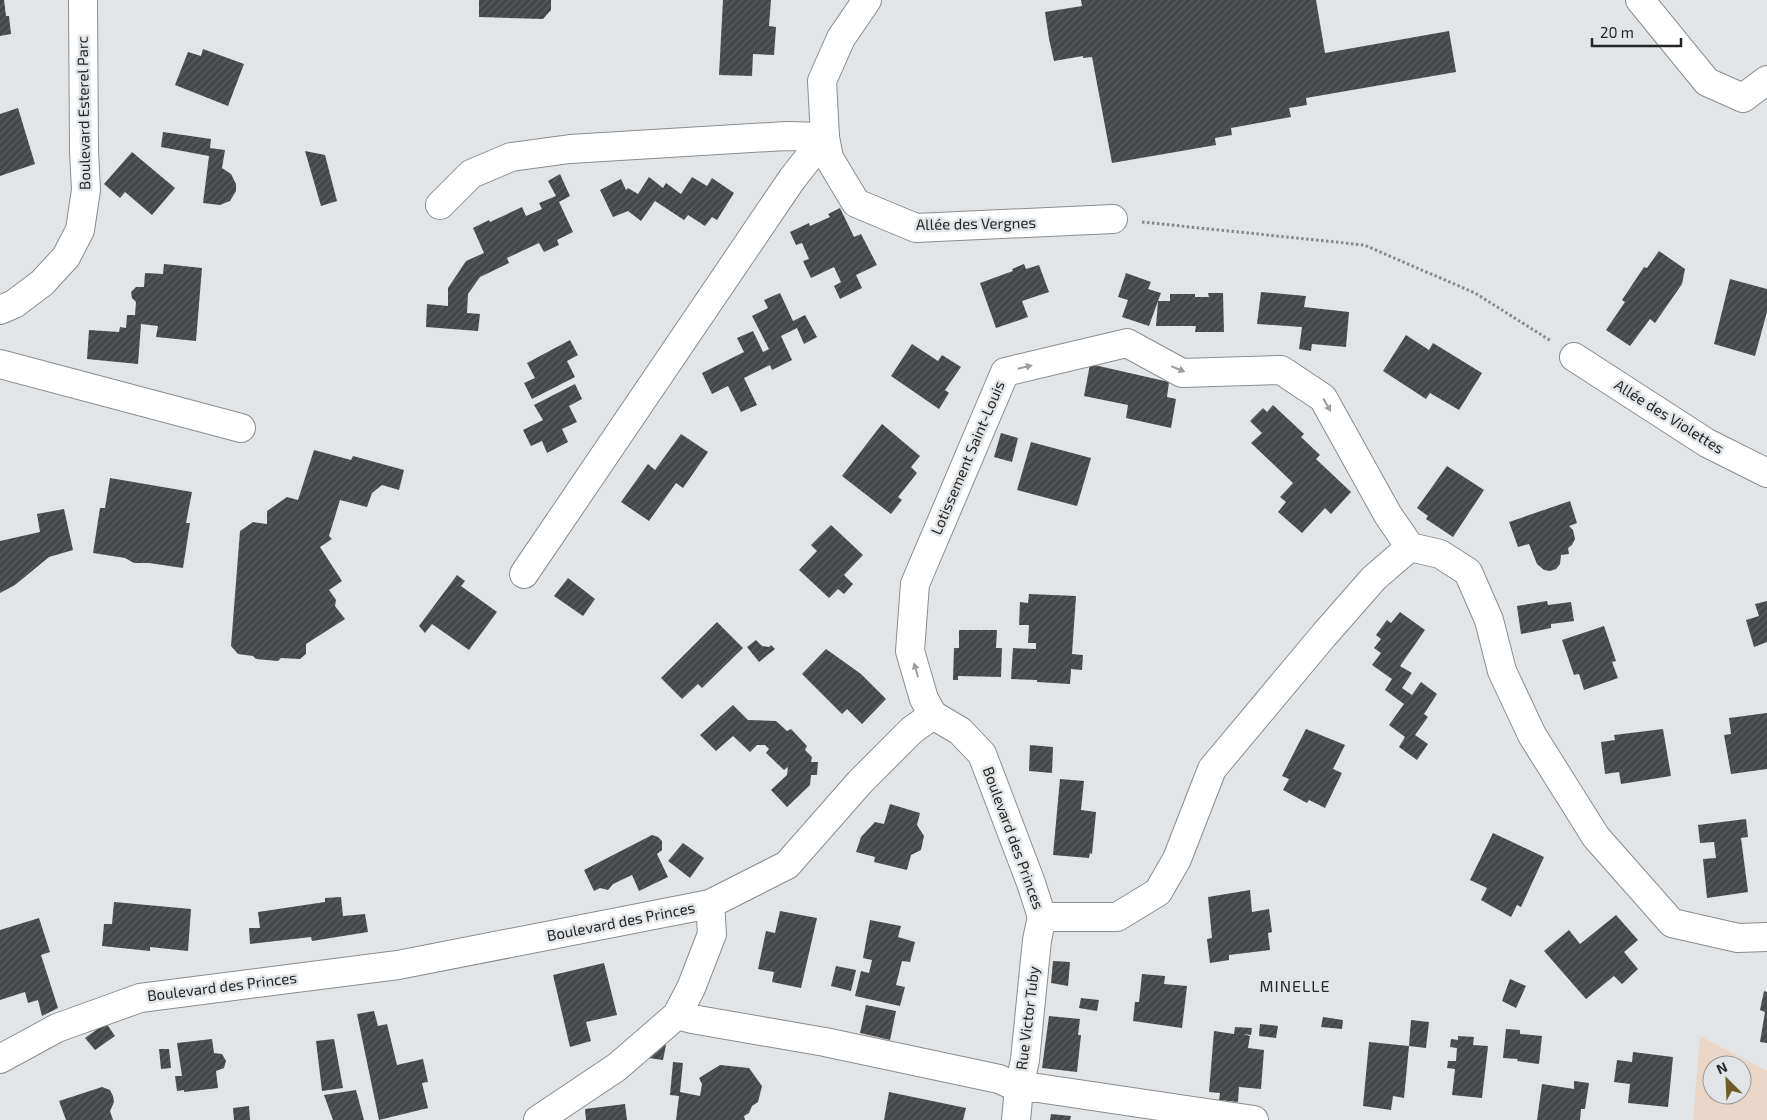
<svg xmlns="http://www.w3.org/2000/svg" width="1767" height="1120" viewBox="0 0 1767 1120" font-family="'Exo 2',sans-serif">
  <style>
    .education { fill: #ead7c7; fill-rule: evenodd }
    .building { fill: url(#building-hatch) }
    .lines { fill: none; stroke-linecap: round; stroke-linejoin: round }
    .minor-casing { stroke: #8a8c8e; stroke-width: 30 }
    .path { stroke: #87898a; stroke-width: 3; stroke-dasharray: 2.5 2.5; stroke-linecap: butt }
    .minor { stroke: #fff; stroke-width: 28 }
    .oneway { fill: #9c9d9d }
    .labels { text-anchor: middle; stroke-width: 5; stroke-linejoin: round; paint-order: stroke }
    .street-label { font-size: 15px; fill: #242525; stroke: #e2e5e7 }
    .neighbourhood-label { font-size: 16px; letter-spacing: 1px; fill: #242525; stroke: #e2e5e7 }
  </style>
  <defs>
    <pattern id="building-hatch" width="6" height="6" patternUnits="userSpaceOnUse" patternTransform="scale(1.25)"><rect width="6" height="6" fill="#454749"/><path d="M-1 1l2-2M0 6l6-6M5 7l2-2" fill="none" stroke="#5d5f60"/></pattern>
  </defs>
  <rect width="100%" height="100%" fill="#e2e5e7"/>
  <path class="education" d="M1700 1036 1767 1071V1120H1693ZM1712 1065H1742V1095H1712Z"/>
  <g class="building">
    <polygon points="0,0 4,0 6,16 9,16 11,34 0,36"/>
    <polygon points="479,0 551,0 551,10 543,19 479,17"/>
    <polygon points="723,0 771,0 769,26 776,27 774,55 753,54 752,76 719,75"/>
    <polygon points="1081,0 1316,0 1325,53 1449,31 1456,72 1306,98 1307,105 1289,108 1291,117 1231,128 1232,135 1215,138 1216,145 1112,163 1092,57 1083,58 1083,56 1054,61 1049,39 1045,12 1082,6"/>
    <polygon points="203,49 244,64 228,106 175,85 188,52 201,56"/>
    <polygon points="18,108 35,164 0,176 0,114"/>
    <polygon points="163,132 211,139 210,148 225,150 222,168 231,174 236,184 236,191 230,201 220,205 203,203 209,156 161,147"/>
    <polygon points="305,151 325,155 337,201 321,206"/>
    <polygon points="132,152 175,188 152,215 125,192 120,198 104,184"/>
    <polygon points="560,174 570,196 559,202 573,232 557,240 559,245 544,252 539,243 507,258 509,263 480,277 468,294 467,313 480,314 478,331 426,327 427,304 448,306 448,288 466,261 484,253 473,228 489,220 490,222 522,207 526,216 542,209 539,203 556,196 548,181"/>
    <polygon points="649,177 663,188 666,183 681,194 692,177 707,186 712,178 734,193 717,220 712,217 705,226 688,215 684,220 655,201 641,221 628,211 613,217 600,190 621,179 626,190 628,188 638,194"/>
    <polygon points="840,208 854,237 861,234 877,265 856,275 862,288 840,299 834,286 841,282 834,267 811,278 803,261 809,259 802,243 796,245 790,232 809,223 810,226 830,217 828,214"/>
    <polygon points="1659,251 1685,269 1682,284 1655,323 1650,319 1630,346 1606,330 1625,302 1622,300 1644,267 1647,268"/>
    <polygon points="164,264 202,268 196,341 156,337 158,326 141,324 138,364 87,359 89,330 119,332 120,327 126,328 127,315 135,315 136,302 132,298 131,292 136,287 144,287 145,273 163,274"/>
    <polygon points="1024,264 1026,269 1039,265 1049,292 1022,301 1028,317 996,328 980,283 1013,271 1012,269"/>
    <polygon points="1126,273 1151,282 1148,289 1161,293 1158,301 1170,301 1170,294 1195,294 1195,297 1209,297 1208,293 1223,293 1224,332 1195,332 1196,326 1156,326 1158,301 1149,326 1122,317 1128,300 1118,297"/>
    <polygon points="1730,279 1767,289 1767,312 1755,356 1714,344"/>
    <polygon points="1261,292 1306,296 1304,307 1349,312 1346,347 1312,344 1311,351 1299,349 1302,327 1257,324"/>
    <polygon points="780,293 793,321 805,315 817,337 804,344 797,328 781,336 792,360 772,370 770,365 744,378 757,405 741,412 728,386 712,394 702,373 744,352 737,338 753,331 763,352 769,349 752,316 768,308 764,300"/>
    <polygon points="1406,335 1429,350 1433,343 1482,373 1459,410 1430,393 1426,399 1383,371"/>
    <polygon points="570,340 578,355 567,361 575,377 532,399 524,383 535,378 527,363"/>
    <polygon points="912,344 938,361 942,355 961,367 945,390 949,393 939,409 891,376"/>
    <polygon points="1090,364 1169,382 1167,397 1176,399 1171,428 1126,418 1128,405 1084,396"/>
    <polygon points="575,384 582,399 569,406 577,422 562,429 568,442 547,453 542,441 531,446 523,430 543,420 534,405"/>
    <polygon points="1273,405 1304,434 1301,437 1320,455 1316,459 1351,492 1331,514 1325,508 1302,533 1278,512 1286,502 1280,497 1293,483 1251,443 1262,433 1250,421 1263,408 1267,412"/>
    <polygon points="882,424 920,456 911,467 917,473 898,497 902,500 891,514 842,476"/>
    <polygon points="1001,433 1018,438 1012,462 994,457"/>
    <polygon points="681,434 708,452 683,488 676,483 649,521 621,502 648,464 655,470"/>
    <polygon points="1031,442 1091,458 1077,506 1017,490"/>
    <polygon points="314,450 351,460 353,456 404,470 399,490 382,485 372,493 367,507 340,500 329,536 332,539 320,547 342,581 329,590 336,600 335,606 345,619 306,644 306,654 300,659 281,658 278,661 256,659 253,656 238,654 231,646 240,531 253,522 267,524 267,511 287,497 298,500"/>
    <polygon points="1447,466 1484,490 1453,537 1426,519 1428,516 1417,508"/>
    <polygon points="110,478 192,492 186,523 190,523 183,568 149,563 134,563 125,558 93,553 100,508 105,508"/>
    <polygon points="1570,501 1577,523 1569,526 1573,530 1575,539 1572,545 1568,548 1569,554 1561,555 1560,564 1556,569 1550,571 1544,570 1537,564 1529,544 1518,547 1509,522"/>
    <polygon points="64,509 73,550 49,557 15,585 0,593 0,541 40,532 37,514"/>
    <polygon points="831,525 863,555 844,575 853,584 844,594 838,589 829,598 799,570 817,551 811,545"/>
    <polygon points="457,575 465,581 461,586 497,612 469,650 432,624 425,633 419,626"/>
    <polygon points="568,578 595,599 583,616 554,596"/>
    <polygon points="1029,594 1076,596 1072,654 1083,655 1082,670 1071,669 1070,684 1037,682 1037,680 1011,679 1013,648 1036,649 1036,643 1028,643 1029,625 1019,625 1020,602 1028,603"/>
    <polygon points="1547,601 1548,605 1571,602 1574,621 1551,624 1551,628 1521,634 1517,606"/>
    <polygon points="1767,601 1767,642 1754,647 1746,620 1759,616 1755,604"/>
    <polygon points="1400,612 1425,630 1400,666 1412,673 1402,688 1412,695 1421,682 1437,694 1424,714 1428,717 1415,735 1428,744 1417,760 1399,747 1405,737 1389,725 1404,704 1385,690 1392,679 1372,665 1381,653 1374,648 1381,639 1376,635 1387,620 1391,623"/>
    <polygon points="717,622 743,648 702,688 698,684 682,699 661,678"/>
    <polygon points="1604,626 1616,661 1612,662 1618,678 1584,690 1579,674 1574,675 1562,640"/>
    <polygon points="959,630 997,630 996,648 1002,648 1001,677 958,676 958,680 953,680 954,648 959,648"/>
    <polygon points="756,640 762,646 769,647 771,645 775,649 759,662 747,647"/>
    <polygon points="826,649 861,674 886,699 862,724 847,709 842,714 802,674"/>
    <polygon points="733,705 748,720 776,721 787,731 791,729 807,746 805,750 812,757 811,762 818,762 817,775 811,775 810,785 787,807 771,790 787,775 788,767 784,770 766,753 769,749 765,745 757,745 750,752 733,736 716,751 700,735"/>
    <polygon points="1767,713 1767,769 1731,774 1724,735 1731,734 1729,718"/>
    <polygon points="1306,729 1345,745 1333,769 1342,773 1325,808 1309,800 1307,803 1283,790 1289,779 1282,776"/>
    <polygon points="1663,729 1671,776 1621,784 1619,772 1605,774 1601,742 1615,740 1614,735"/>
    <polygon points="1030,745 1053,747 1052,773 1029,771"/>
    <polygon points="1060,779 1084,781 1081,810 1096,812 1092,854 1090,853 1089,858 1053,855"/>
    <polygon points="890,804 920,813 917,825 924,836 921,850 911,855 907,870 874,862 875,857 856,852 861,837 875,822 884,824"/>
    <polygon points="1746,819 1748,837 1741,838 1748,892 1707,898 1703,859 1716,858 1714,842 1700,843 1698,825"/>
    <polygon points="1493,833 1544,857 1521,907 1517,905 1511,917 1481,900 1487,888 1470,880"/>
    <polygon points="652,835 658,837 662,841 662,850 657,854 668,877 639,891 632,875 613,884 608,890 600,888 594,891 584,870"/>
    <polygon points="683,843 704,858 690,878 668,861"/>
    <polygon points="1250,890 1252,912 1269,909 1272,932 1268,933 1270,950 1229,955 1229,960 1210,963 1207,939 1212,938 1208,897"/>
    <polygon points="341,897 343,916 365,914 368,932 312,941 311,937 250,944 249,928 260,928 258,912 325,902 325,898"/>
    <polygon points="114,902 191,909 188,951 150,947 150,951 102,946 104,924 112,924"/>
    <polygon points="780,911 817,918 801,988 772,982 774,972 758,969 766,931 775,933"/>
    <polygon points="1616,915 1638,940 1624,952 1638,969 1622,984 1614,976 1586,999 1544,951 1569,930 1580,944"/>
    <polygon points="39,918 50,952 41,955 58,1008 42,1016 38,1000 28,1003 25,992 0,1000 0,930"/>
    <polygon points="870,920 901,926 898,937 915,942 910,962 902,961 896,985 905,987 900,1006 855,996 861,971 869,973 872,960 863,958"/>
    <polygon points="1053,961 1070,962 1068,986 1051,983"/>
    <polygon points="604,963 617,1015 586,1022 591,1041 570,1047 553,975"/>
    <polygon points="836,966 856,970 851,991 831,986"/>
    <polygon points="1142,974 1165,976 1164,984 1187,986 1182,1028 1133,1021 1135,1002 1139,1002"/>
    <polygon points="1510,979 1526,986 1516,1008 1502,1001"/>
    <polygon points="1764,991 1767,992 1767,1043 1760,1042 1765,1012 1760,1010"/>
    <polygon points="1081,998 1099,1000 1097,1011 1079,1008"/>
    <polygon points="866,1005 896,1011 890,1040 860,1033"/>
    <polygon points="374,1011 378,1026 387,1024 397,1065 423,1059 428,1082 422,1083 428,1108 379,1120 357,1014"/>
    <polygon points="1049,1016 1080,1019 1078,1035 1081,1035 1077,1072 1042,1068"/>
    <polygon points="1323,1017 1343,1020 1342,1029 1321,1027"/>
    <polygon points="1411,1020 1429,1022 1426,1048 1409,1046"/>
    <polygon points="106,1023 115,1036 95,1050 85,1038"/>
    <polygon points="1260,1024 1278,1026 1276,1038 1259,1036"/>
    <polygon points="1235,1027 1252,1028 1251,1035 1243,1034 1250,1036 1248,1048 1264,1050 1261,1089 1239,1087 1238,1102 1219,1100 1220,1093 1209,1092 1214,1031 1234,1034"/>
    <polygon points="1506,1029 1520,1030 1520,1034 1542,1036 1539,1064 1517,1061 1518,1059 1503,1058"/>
    <polygon points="1458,1036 1474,1037 1473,1045 1488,1046 1482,1098 1452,1095 1455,1069 1447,1068 1448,1061 1456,1061 1457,1048 1450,1047 1451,1039 1458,1040"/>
    <polygon points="212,1039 214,1053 222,1054 226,1061 224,1068 216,1071 218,1088 184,1092 184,1090 177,1091 175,1076 182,1076 177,1043"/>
    <polygon points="334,1039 343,1088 322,1091 316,1041"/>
    <polygon points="1369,1042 1409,1046 1404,1098 1393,1096 1391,1110 1363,1106"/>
    <polygon points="661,1044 666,1045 663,1060 648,1058"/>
    <polygon points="159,1049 169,1049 171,1068 161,1069"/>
    <polygon points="1633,1052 1673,1057 1668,1107 1628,1103 1630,1084 1614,1082 1617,1060 1632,1062"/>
    <polygon points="673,1062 683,1063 680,1092 700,1096 702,1084 699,1078 720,1065 749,1068 762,1086 758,1102 752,1106 749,1113 744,1116 745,1120 676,1120 679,1096 670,1095"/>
    <polygon points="1574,1081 1589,1083 1585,1109 1581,1109 1580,1120 1537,1120 1542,1084 1574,1089"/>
    <polygon points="102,1087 110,1090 113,1096 114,1102 110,1111 113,1120 66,1120 59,1101"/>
    <polygon points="356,1090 364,1120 333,1120 324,1095"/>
    <polygon points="889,1092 966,1108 963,1120 884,1120"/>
    <polygon points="625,1104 627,1120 586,1120 585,1109"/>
    <polygon points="249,1106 250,1120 234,1120 233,1108"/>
    <polygon points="1051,1114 1071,1116 1070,1120 1050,1120"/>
  </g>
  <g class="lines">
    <defs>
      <g id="minor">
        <polyline points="867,0 841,38 822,81 825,137 829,158 856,203 916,228 1113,219"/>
        <polyline points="1640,0 1707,82 1743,98 1767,80"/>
        <polyline points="440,205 471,174 511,157 570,149 786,136 825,137"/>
        <polyline points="0,310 14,304 42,283 66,257 80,230 86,190 84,151 83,0"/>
        <polyline points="1574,357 1707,443 1767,473"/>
        <polyline points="0,364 241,428"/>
        <polyline points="524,574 792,179 825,137"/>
        <polyline points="933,715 924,699 910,651 915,584 1005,372 1127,343 1182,373 1281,370 1323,398 1388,515 1410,547"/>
        <polyline points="677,1015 692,1019 825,1042 999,1079 1019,1088 1038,1088 1254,1120"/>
        <polyline points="0,1059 57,1028 140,998 398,965 710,904 787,865 860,782 912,730 933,715 960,731 982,754 1031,883 1042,917 1117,917 1158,892 1177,859 1212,769 1324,635 1374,578 1410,547 1440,554 1468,572 1489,620 1502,671 1532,735 1596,837 1672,923 1738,938 1767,937"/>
        <polyline points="538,1120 617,1067 677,1015 691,988 712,934 710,904"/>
        <polyline points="1016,1120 1019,1088 1025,1060 1037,940 1042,917"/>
      </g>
    </defs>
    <use href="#minor" class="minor-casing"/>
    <polyline class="path" points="1142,222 1364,245 1475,293 1551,341"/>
    <use href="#minor" class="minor"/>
  </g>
  <defs><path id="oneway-solid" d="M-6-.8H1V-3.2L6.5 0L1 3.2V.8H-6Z" transform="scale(1.25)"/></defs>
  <g class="oneway">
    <use href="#oneway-solid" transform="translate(1025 367) rotate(-13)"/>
    <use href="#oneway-solid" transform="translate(1178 369) rotate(22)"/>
    <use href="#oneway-solid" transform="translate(1327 405) rotate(60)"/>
    <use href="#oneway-solid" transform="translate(916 670) rotate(-106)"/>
  </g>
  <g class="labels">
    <g class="street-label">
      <text transform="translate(84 113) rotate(-91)" y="5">Boulevard Esterel Parc</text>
      <text transform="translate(976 224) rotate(-1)" y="5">Allée des Vergnes</text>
      <text transform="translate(1669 417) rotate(32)" y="5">Allée des Violettes</text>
      <text transform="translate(968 458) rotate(-67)" y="5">Lotissement Saint-Louis</text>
      <text transform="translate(1013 838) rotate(70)" y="5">Boulevard des Princes</text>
      <text transform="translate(621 922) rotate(-11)" y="5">Boulevard des Princes</text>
      <text transform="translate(222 987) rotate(-7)" y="5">Boulevard des Princes</text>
      <text transform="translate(1028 1018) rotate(-83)" y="5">Rue Victor Tuby</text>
    </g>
    <g class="neighbourhood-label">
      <text x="1295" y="992">MINELLE</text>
    </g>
  </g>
  <g transform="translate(1727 1080) rotate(336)"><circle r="24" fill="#e2e5e7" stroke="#969899"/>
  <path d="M0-4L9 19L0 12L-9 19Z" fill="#6c5d2a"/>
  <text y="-8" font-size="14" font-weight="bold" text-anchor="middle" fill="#242525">N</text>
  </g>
  <path d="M1592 38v8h89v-8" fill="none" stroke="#242525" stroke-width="2.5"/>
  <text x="1600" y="38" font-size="15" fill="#242525" stroke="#e2e5e7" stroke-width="4" paint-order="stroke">20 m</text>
</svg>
